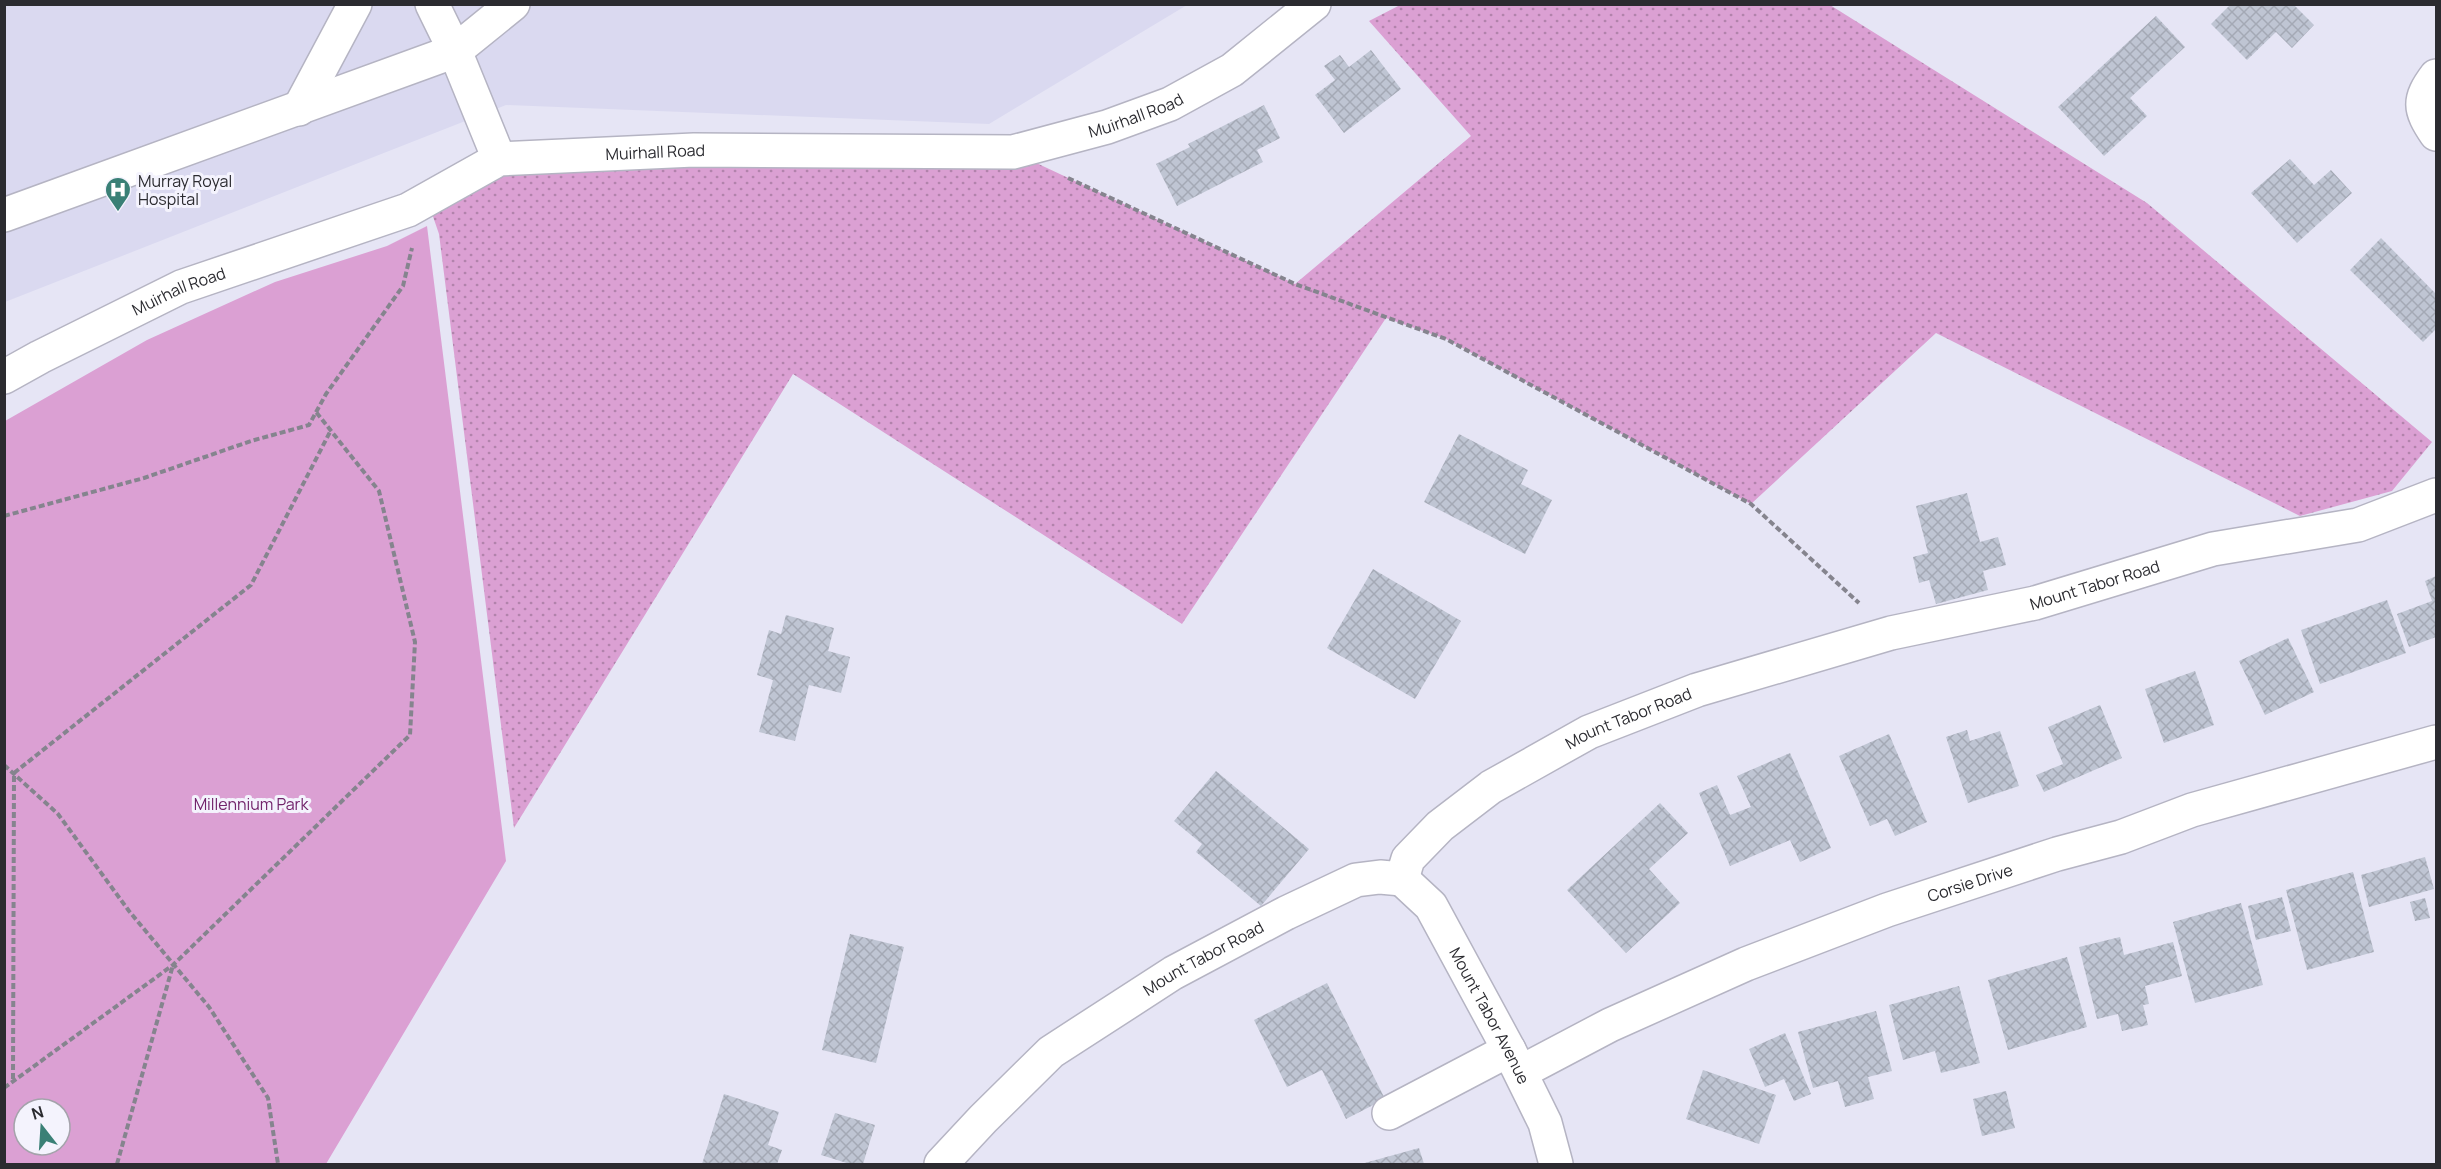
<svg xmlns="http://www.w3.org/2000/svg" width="2441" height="1169" viewBox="0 0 2441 1169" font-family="Manrope,sans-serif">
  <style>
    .built { fill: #dad9f0 }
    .grass { fill: url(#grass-dots) }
    .park { fill: #dba0d3; fill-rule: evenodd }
    .building { fill: url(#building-cross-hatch) }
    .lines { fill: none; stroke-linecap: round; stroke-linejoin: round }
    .minor-casing { stroke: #b5b4c3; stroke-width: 36 }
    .path { stroke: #85848e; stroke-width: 4; stroke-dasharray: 6 3; stroke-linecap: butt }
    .minor { stroke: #fff; stroke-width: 33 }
    .labels { text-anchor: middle; stroke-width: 6; stroke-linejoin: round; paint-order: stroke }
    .street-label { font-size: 16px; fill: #2b2b30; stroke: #f4f3fd }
    .poi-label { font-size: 16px; fill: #2b2b30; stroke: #f4f3fd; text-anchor: start }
    .park-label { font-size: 16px; fill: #72246b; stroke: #f4f3fd }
  </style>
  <defs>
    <pattern id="grass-dots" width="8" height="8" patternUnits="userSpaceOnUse" patternTransform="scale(1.5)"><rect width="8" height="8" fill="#dba0d3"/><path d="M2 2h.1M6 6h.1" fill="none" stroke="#b283ac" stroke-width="1.8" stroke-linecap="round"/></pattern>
    <pattern id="building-cross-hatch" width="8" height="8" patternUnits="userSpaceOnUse" patternTransform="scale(1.5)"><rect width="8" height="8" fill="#bfc5d3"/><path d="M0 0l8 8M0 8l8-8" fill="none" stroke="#a4a9b5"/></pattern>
  </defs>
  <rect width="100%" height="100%" fill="#e6e5f5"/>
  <polygon class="built" points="5,5 1187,5 989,124 506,105 5,302"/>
  <polygon class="grass" points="1402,4 1830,5 2147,203 2432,442 2392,491 2300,516 1936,333 1751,504 1446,339 1386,318 1182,624 793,374 514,828 439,234 427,199 499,159 1013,152 1295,284 1471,136 1369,21"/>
  <path class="park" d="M427 226 506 861 326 1164H5V421L147 340 275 282 387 246ZM24 1109H60V1145H24Z"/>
  <g class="building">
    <polygon points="2231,4 2293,4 2314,25 2292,48 2276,32 2247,60 2211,24"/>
    <polygon points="2156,16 2185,47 2130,98 2147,116 2104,156 2058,107"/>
    <polygon points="1371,50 1401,89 1344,133 1315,95 1335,80 1324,66 1340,55 1349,67"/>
    <polygon points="1264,105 1280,138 1257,150 1263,162 1177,206 1156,164 1190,147 1188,144"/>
    <polygon points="2290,159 2314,185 2331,170 2352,193 2297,243 2251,193"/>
    <polygon points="2381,238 2436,294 2436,329 2423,342 2350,270"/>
    <polygon points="1459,434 1528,470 1521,484 1552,500 1525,554 1424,502"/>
    <polygon points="1967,493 1980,542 1998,537 2006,565 1983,571 1988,590 1936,604 1929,580 1919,583 1913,557 1928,553 1916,506"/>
    <polygon points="1373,569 1461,621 1415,699 1327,648"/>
    <polygon points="2436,576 2436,637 2409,647 2397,614 2432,601 2425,581"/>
    <polygon points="2387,600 2406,653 2320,684 2301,630"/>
    <polygon points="786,615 834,628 828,651 850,657 841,693 809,685 795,741 759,732 773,680 757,675 769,630 781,634"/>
    <polygon points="2288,638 2314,692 2265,715 2239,661"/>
    <polygon points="2195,671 2214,725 2164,743 2145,689"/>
    <polygon points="2100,705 2122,758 2044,792 2036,775 2063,764 2048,727"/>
    <polygon points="1967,730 1970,741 2000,731 2019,786 1968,803 1946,737"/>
    <polygon points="1889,734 1927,822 1895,836 1887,819 1870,826 1839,756"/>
    <polygon points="1790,753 1831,848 1800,862 1790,840 1730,866 1699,793 1717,785 1730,815 1751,807 1737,776"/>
    <polygon points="1216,771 1309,849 1261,906 1196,852 1202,844 1174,821"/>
    <polygon points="1660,803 1688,833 1649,869 1680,903 1626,953 1567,890"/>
    <polygon points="2425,857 2434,889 2369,907 2361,875"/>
    <polygon points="2353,872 2374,952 2307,970 2286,890"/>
    <polygon points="2282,897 2291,931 2256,940 2248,906"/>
    <polygon points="2425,898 2430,918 2415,921 2410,902"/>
    <polygon points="2241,903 2263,985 2195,1003 2173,922"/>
    <polygon points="850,934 904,947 876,1063 822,1050"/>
    <polygon points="2120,937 2124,955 2173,942 2182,976 2145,986 2149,1004 2143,1005 2148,1025 2122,1031 2118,1014 2097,1019 2079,947"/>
    <polygon points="2067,957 2087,1027 2008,1050 1988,980"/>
    <polygon points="1327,983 1385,1099 1346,1119 1322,1070 1287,1087 1254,1020"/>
    <polygon points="1959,986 1980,1063 1941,1073 1935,1051 1903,1060 1889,1005"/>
    <polygon points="1876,1011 1892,1071 1868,1077 1874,1099 1845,1107 1838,1081 1813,1088 1798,1032"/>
    <polygon points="1785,1033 1811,1094 1794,1101 1784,1079 1765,1087 1749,1049"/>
    <polygon points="1703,1070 1776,1095 1759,1144 1686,1119"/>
    <polygon points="2006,1091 2015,1128 1982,1136 1973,1099"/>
    <polygon points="724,1094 779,1112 768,1145 782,1150 777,1164 702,1164"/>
    <polygon points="835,1113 875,1125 863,1164 850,1164 821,1155"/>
    <polygon points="1419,1148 1424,1164 1361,1164"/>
  </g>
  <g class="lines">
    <defs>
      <g id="minor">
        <polyline points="432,4 455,51 499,159"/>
        <path d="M2436 76C2418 100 2419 109 2436 134"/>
        <polyline points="299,109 355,4"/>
        <polyline points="4,215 455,51 513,4"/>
        <path id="s1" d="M4 377 40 357 181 287 408 210 499 159 694 150 1013 152 1107 127 1170 104 1232 70 1314 4"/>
        <path id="s2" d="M1402 879 1408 859 1440 826 1491 787 1589 732 1697 690 1891 633 2035 603 2213 549 2358 525 2436 495"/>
        <path id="s3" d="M1402 879 1431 906 1509 1050 1545 1123 1556 1164"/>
        <path id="s4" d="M1521 1072 1610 1025 1746 964 1887 910 2057 854 2121 837 2192 810 2436 742"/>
        <polyline points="1389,1113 1509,1050"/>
        <path id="s5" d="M941 1164 983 1119 1051 1052 1173 973 1286 913 1356 880 1380 877 1402 879"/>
      </g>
    </defs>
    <use href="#minor" class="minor-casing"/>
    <g class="path">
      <polyline points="1068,178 1295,284 1446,339 1751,504 1859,603"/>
      <polyline points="4,516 144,478 251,441 309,425 326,394 403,286 412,248"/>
      <polyline points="4,765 58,814 129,911 209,1007 268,1098 278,1164"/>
      <polyline points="13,1079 14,773 251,585 331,430"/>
      <polyline points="4,1088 173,965 410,735 415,642 379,491 316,412"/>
      <polyline points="117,1164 173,965"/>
    </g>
    <use href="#minor" class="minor"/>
  </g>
  <defs>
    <symbol id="hospital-pin" viewBox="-11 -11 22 30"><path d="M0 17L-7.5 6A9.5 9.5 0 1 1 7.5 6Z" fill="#3a8076" stroke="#f4f3fd"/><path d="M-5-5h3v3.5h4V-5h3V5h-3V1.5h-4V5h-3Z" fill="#fff"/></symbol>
  </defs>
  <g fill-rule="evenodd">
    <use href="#hospital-pin" x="103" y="175" width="30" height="40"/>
  </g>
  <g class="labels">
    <g class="street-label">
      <text dy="6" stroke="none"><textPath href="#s1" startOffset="1185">Muirhall Road</textPath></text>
      <text dy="6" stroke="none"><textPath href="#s1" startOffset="699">Muirhall Road</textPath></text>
      <text dy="6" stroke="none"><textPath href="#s1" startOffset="195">Muirhall Road</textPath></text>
      <text dy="6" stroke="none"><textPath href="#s2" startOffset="771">Mount Tabor Road</textPath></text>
      <text dy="6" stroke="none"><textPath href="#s2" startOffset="285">Mount Tabor Road</textPath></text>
      <text dy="6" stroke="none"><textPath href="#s4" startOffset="488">Corsie Drive</textPath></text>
      <text dy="6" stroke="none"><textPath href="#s5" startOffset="336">Mount Tabor Road</textPath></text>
      <text dy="6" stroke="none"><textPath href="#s3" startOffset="164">Mount Tabor Avenue</textPath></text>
    </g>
    <g class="poi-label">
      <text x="138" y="187">Murray Royal<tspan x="138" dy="18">Hospital</tspan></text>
    </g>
    <g class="park-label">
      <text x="251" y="810">Millennium Park</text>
    </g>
  </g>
  <rect width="2441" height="1169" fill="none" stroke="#2b2b30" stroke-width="12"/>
  <g transform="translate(42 1127) rotate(343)"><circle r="28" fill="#f4f3fd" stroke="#a4a3ab" stroke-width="1.5"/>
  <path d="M0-4.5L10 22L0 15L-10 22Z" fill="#3a8076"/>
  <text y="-9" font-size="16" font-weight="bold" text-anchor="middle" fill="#2b2b30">N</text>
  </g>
</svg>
